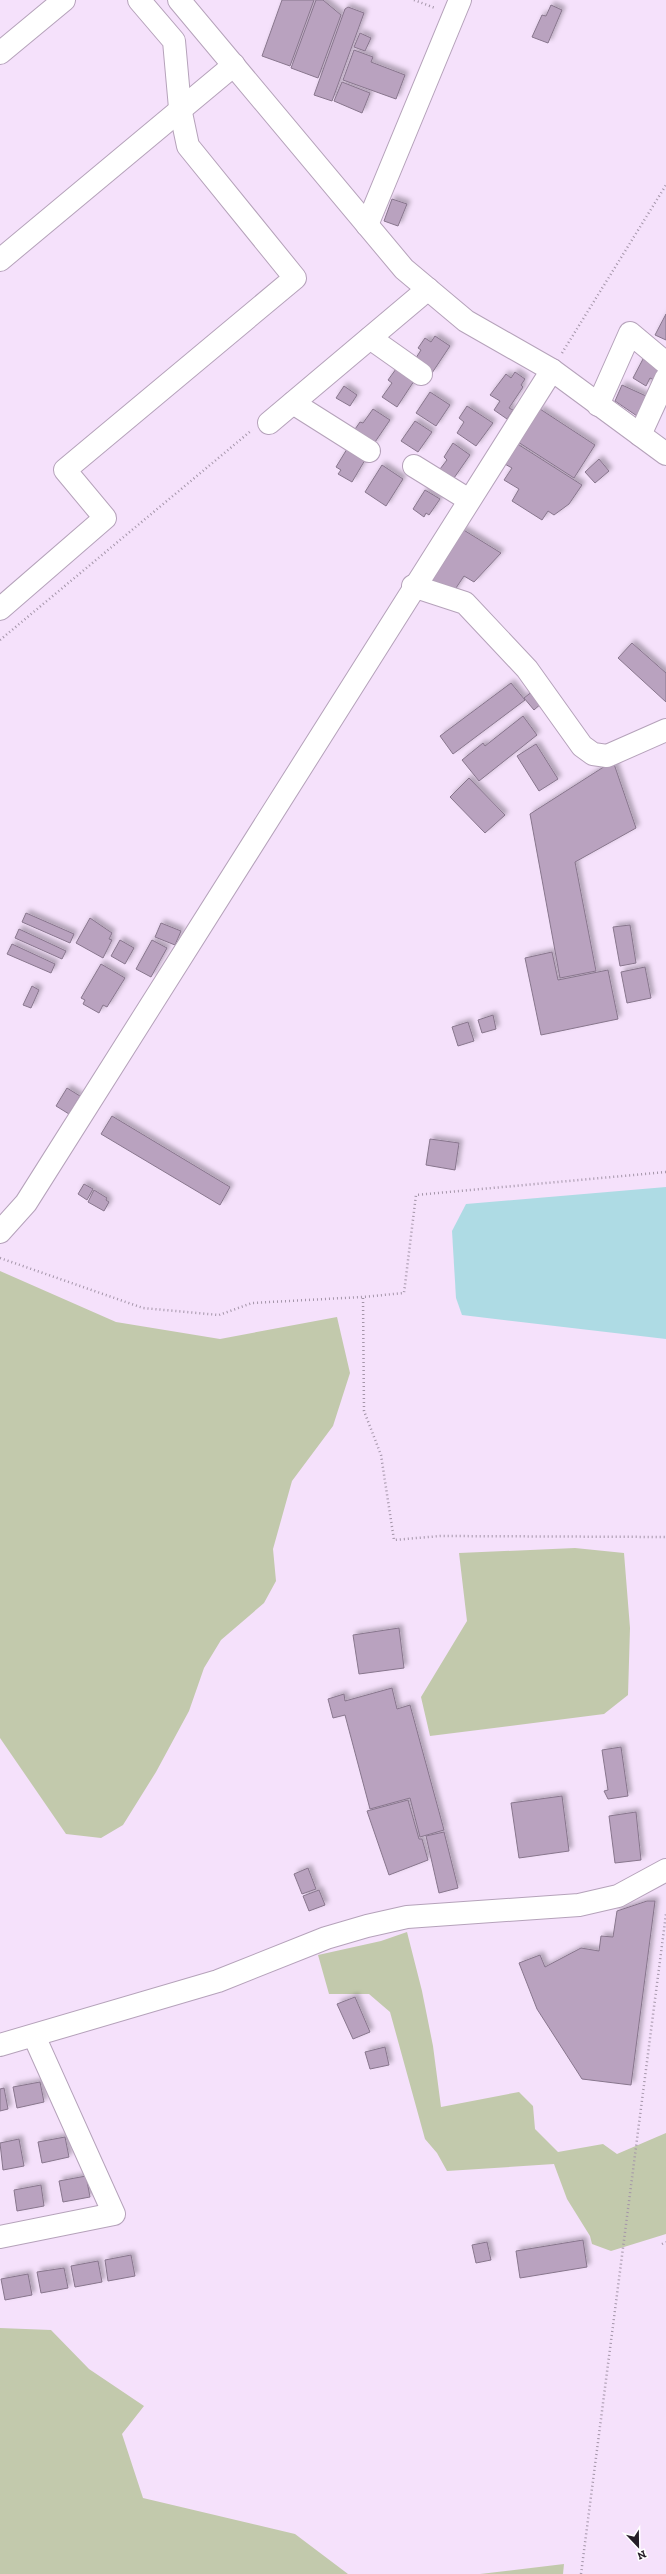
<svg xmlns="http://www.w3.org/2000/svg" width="666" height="2574" viewBox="0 0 666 2574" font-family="'Zilla Slab',serif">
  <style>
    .green { fill: #c2c9ac }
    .water { fill: #aedbe4 }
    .building { fill: #b9a2bf; stroke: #88768d; filter: url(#shadow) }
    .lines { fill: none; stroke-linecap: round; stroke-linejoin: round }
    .minor-casing { stroke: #b5a2ba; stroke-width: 24 }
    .path { stroke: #a495a9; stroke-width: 2.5; stroke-dasharray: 1 3; stroke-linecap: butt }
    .minor { stroke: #fff; stroke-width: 22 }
  </style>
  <defs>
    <filter id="shadow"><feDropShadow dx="3.5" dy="-3.5" stdDeviation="2" flood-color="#0004"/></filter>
  </defs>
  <rect width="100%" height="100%" fill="#f5e1fb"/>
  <g class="green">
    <polygon points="0,1271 116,1322 220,1339 337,1317 350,1373 333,1426 292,1481 273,1549 276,1581 264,1603 221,1640 204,1668 189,1711 156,1772 123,1825 101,1838 66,1834 0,1738"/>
    <polygon points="575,1548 624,1553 630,1628 628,1695 604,1714 430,1736 421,1697 467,1621 459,1553"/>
    <polygon points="407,1932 422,1991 433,2046 441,2107 519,2092 533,2106 535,2129 558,2152 603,2144 617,2154 666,2133 666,2234 611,2251 592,2244 590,2236 567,2199 554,2164 447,2171 437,2153 425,2139 390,2012 369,1994 329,1994 318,1955 381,1941"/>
    <polygon points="0,2328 51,2330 89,2369 144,2406 122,2434 143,2498 295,2534 348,2574 0,2574"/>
    <polygon points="564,2564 563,2574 480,2574"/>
  </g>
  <polygon class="water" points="666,1187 666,1339 462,1315 456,1298 452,1231 466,1204"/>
  <g class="building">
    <polygon points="282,0 314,0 290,66 262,56"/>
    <polygon points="316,0 323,0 341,15 318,78 291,68"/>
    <polygon points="551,5 562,10 548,43 532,37 542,15 546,16"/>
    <polygon points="348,7 364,13 332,101 314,95 345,9"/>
    <polygon points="360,33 371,38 365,51 354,47"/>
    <polygon points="354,50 373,57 371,62 405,75 396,99 343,80"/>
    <polygon points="342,82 370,93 362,113 334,101"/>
    <polygon points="392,199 407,204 398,226 384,221"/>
    <polygon points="666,314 666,340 655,335"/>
    <polygon points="435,336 450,346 432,373 414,361 421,350 418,348 425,338 431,342"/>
    <polygon points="643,359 660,368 654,380 650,378 646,386 633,378"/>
    <polygon points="396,369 414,381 397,407 382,397 392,383 388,380"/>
    <polygon points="515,372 525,379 521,385 523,387 509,408 513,410 507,419 494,410 500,401 490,395 506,374 511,378"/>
    <polygon points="622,385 646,396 637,416 615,401"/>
    <polygon points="344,386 357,395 350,406 336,398"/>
    <polygon points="430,392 450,405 436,426 416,413"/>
    <polygon points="467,406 493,423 476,446 457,433 464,422 459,418"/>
    <polygon points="373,409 390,420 373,445 353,432 360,422 363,423"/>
    <polygon points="540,409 595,445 574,478 518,442"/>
    <polygon points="415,421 432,432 418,452 401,441"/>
    <polygon points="453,443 470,455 454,478 440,469 447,460 444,457"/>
    <polygon points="516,443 582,485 569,504 554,515 548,511 542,520 512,501 519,489 504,480 512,468 503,463"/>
    <polygon points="347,449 365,460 352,482 338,474 341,470 336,467"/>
    <polygon points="599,459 609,471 595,483 585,472"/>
    <polygon points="382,465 403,479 386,506 365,492"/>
    <polygon points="425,490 440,499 429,515 426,513 424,517 413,509"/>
    <polygon points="462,529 501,553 474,582 464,576 452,594 430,581"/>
    <polygon points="632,643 666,673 666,702 618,658"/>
    <polygon points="511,683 525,700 453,754 440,736"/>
    <polygon points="534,690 543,702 534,710 524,698"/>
    <polygon points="523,716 537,735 479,781 462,760 483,743 485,746"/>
    <polygon points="536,744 558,779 539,791 517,756"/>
    <polygon points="613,761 636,828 575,862 596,971 560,978 530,814"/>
    <polygon points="469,778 505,815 485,833 450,797"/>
    <polygon points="26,913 74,934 70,943 22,922"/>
    <polygon points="90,918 112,933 109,939 112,940 103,958 76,943"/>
    <polygon points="161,923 181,931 175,945 155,937"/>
    <polygon points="630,925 636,963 620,966 613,927"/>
    <polygon points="19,929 66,951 62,959 15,938"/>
    <polygon points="120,940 134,948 125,964 111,956"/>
    <polygon points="152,940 167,948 151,977 136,969"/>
    <polygon points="12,944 55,964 51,973 7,954"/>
    <polygon points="552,952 558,980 608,970 618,1019 541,1035 525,958"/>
    <polygon points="101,964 125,978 107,1007 103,1005 99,1013 83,1004 85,1000 81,998"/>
    <polygon points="645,967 651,998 627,1003 621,972"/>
    <polygon points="32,986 39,990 31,1008 23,1005"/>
    <polygon points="493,1015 496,1029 482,1033 478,1020"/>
    <polygon points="468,1022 474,1041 458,1046 452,1027"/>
    <polygon points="67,1088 80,1096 69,1114 56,1106"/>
    <polygon points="112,1116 230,1187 220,1205 101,1134"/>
    <polygon points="430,1139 459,1143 455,1170 426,1165"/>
    <polygon points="84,1184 93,1189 87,1200 78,1194"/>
    <polygon points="94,1190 107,1198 106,1200 109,1202 104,1211 88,1202"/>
    <polygon points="399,1628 404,1668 359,1674 353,1635"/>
    <polygon points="392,1688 397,1709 410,1705 444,1830 420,1837 410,1798 370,1809 345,1715 333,1718 328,1699 344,1694 345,1701"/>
    <polygon points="621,1747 628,1796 608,1799 604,1791 608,1790 602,1750"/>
    <polygon points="562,1796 569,1851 519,1858 511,1803"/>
    <polygon points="408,1800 419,1839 422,1839 428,1860 389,1875 367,1811"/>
    <polygon points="636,1812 641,1860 615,1863 609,1816"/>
    <polygon points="444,1832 458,1888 439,1893 426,1836"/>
    <polygon points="308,1868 316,1889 302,1894 294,1874"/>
    <polygon points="319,1890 325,1905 309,1911 303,1896"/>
    <polygon points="647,1901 655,1901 631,2085 582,2079 537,2009 519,1963 540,1955 545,1967 581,1948 599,1951 601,1936 613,1937 617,1911"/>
    <polygon points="355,1997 370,2032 353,2039 337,2004"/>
    <polygon points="385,2047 389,2065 370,2069 365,2052"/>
    <polygon points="40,2082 44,2102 17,2108 13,2087"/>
    <polygon points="4,2088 8,2109 0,2111 0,2089"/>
    <polygon points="65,2137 69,2157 42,2163 38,2142"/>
    <polygon points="19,2139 24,2166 3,2170 0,2143"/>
    <polygon points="86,2176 90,2197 63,2202 59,2181"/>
    <polygon points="41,2185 44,2206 17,2211 14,2190"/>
    <polygon points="583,2240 587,2267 520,2278 516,2251"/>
    <polygon points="487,2242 491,2260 476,2263 472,2245"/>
    <polygon points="131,2255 135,2276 108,2281 105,2260"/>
    <polygon points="98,2261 102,2282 75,2287 71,2266"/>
    <polygon points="64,2268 68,2288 41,2293 37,2272"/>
    <polygon points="28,2274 32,2295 5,2300 1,2279"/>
  </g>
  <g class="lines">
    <defs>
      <g id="minor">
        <polyline points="179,0 404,269 466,321 552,370 666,454"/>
        <polyline points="0,53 64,0"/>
        <polyline points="367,225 460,0"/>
        <polyline points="0,260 234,65"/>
        <polyline points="370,338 421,374"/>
        <polyline points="293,403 369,451"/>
        <polyline points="598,405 630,333 666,363"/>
        <polyline points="269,423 428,289"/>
        <polyline points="640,435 666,378"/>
        <polyline points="414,466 469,500"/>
        <polyline points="413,586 465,603 527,669 582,746 593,754 607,756 666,730"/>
        <polyline points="0,609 105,518 65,470 295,278 188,146 180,108 174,41 139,0"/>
        <polyline points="0,1232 26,1203 552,370"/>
        <polyline points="0,2045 218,1981 326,1938 367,1926 407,1917 579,1905 618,1896 666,1870"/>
        <polyline points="0,2237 114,2214 34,2036"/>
      </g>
    </defs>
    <use href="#minor" class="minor-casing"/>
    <g class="path">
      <polyline points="414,0 435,8"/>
      <polyline points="562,353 666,185"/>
      <polyline points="0,640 252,430"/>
      <polyline points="666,1172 416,1195 404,1293 363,1297 364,1411 381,1455 394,1540 440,1536 666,1537"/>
      <polyline points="0,1258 143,1308 219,1315 252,1303 362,1297"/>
      <polyline points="662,2244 666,2242"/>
      <polyline points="581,2574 666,1914"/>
    </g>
    <use href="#minor" class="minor"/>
  </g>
  <g transform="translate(638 2546) rotate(158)" stroke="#ffffff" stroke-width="3" paint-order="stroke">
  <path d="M0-3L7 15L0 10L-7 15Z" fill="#251d27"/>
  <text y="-6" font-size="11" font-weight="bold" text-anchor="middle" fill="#251d27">N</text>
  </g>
</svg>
